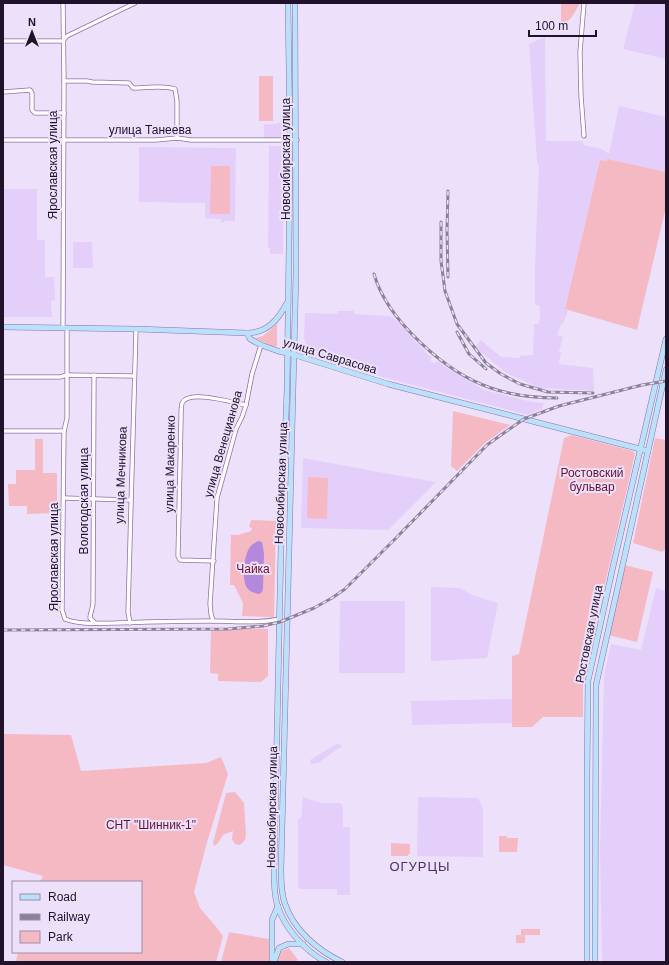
<svg xmlns="http://www.w3.org/2000/svg" width="669" height="965" viewBox="0 0 669 965" font-family="Helvetica,sans-serif">
  <style>
    .built { fill: #e4cffb }
    .green { fill: #f5b9c3 }
    .water { fill: #b389db }
    .lines { fill: none; stroke-linecap: round; stroke-linejoin: round }
    .street-casing { stroke: #8e6fab; stroke-width: 5 }
    .secondary-casing { stroke: #8e6fab; stroke-width: 6 }
    .street { stroke: #fff; stroke-width: 3.5 }
    .secondary { stroke: #bbe0fa; stroke-width: 5 }
    .rail-casing { stroke: #8d8099; stroke-width: 3 }
    .rail { stroke: #ede0fb; stroke-width: 1.5; stroke-dasharray: 4.5; stroke-linecap: butt }
    .labels { text-anchor: middle; stroke-width: 4; stroke-linejoin: round; paint-order: stroke }
    .street-label { font-size: 12px; fill: #1f122a; stroke: #ede0fb }
    .park-label { font-size: 12px; fill: #6c1230; stroke: #ede0fb }
    .neighbourhood-label { font-size: 13px; letter-spacing: 1px; fill: #4c2f65; stroke: #ede0fb }
  </style>
  <rect width="100%" height="100%" fill="#ede0fb"/>
  <g class="built">
    <polygon points="635,3 666,3 666,59 623,49"/>
    <polygon points="545,37 546,141 583,141 583,145 602,149 609,154 619,106 666,117 666,172 608,159 607,161 600,160 565,309 568,311 563,324 561,324 557,335 563,337 559,352 561,352 559,364 593,368 594,391 540,388 506,373 475,347 481,340 501,357 520,358 520,356 533,355 534,324 538,324 540,319 540,309 539,305 535,305 535,264 539,165 538,165 537,161 529,44"/>
    <polygon points="277,123 283,123 283,139 264,139 264,124 277,124"/>
    <polygon points="269,146 283,146 283,254 270,254 270,248 268,248"/>
    <polygon points="139,147 236,148 235,221 226,221 221,223 221,219 205,218 205,203 139,202"/>
    <polygon points="3,189 37,189 37,240 45,240 45,277 54,277 55,300 51,301 52,317 3,317"/>
    <polygon points="73,242 92,242 93,268 73,268"/>
    <polygon points="338,311 354,311 354,314 390,316 396,320 428,355 432,357 430,360 434,364 438,360 444,366 484,390 532,402 544,403 542,409 528,415 371,374 368,371 309,356 304,338 305,313 337,314"/>
    <polygon points="303,458 390,474 436,482 388,530 301,528"/>
    <polygon points="431,587 460,588 472,595 498,603 487,658 431,661"/>
    <polygon points="656,588 666,591 666,962 602,962 600,851 604,675 611,644 641,650"/>
    <polygon points="340,601 405,601 405,673 339,673"/>
    <polygon points="512,699 512,723 412,725 411,701"/>
    <polygon points="338,743 342,746 318,763 311,764 310,760"/>
    <polygon points="303,797 322,803 340,803 343,807 343,827 350,827 350,895 337,895 337,889 300,889 298,887 298,819 301,819"/>
    <polygon points="418,797 478,798 483,809 483,857 417,856"/>
  </g>
  <g class="green">
    <path d="M561 3H580C575 11 571 23 561 23Z"/>
    <rect x="259" y="76" width="14" height="45"/>
    <polygon points="608,159 666,172 666,207 637,330 565,309 600,160 607,161"/>
    <polygon points="211,166 230,166 230,214 210,214"/>
    <polygon points="277,324 277,346 274,347 255,338 263,336"/>
    <polygon points="453,411 510,425 485,443 457,471 451,466"/>
    <polygon points="571,435 633,451 635,454 585,670 583,684 583,717 543,717 532,727 512,727 512,656 519,654 564,438"/>
    <polygon points="655,438 666,440 666,549 662,552 633,543"/>
    <polygon points="35,439 43,439 43,473 57,473 57,513 27,514 27,506 9,506 8,484 16,484 16,470 35,470"/>
    <polygon points="308,477 328,478 327,519 307,518"/>
    <polygon points="251,520 276,521 274,617 242,616 243,603 234,585 230,585 231,535 238,535 251,531 252,528 249,527"/>
    <polygon points="624,565 653,572 637,642 608,635"/>
    <polygon points="211,628 268,629 268,676 261,682 218,681 218,674 210,673"/>
    <polygon points="3,734 71,735 81,771 206,763 221,757 228,774 207,842 194,892 200,908 217,928 223,936 216,962 16,962 18,952 141,952 141,882 40,882 43,876 3,865"/>
    <polygon points="235,792 244,803 246,835 245,840 240,845 235,844 232,839 233,831 223,835 218,843 214,846 213,843 226,793"/>
    <polygon points="499,836 507,836 507,838 518,838 517,852 499,852"/>
    <polygon points="391,843 410,844 410,853 407,856 391,856"/>
    <polygon points="521,929 540,929 540,935 525,935 525,943 516,943 516,935 521,935"/>
    <polygon points="229,932 269,939 269,962 221,962"/>
    <polygon points="289,948 298,960 296,962 277,962 279,952"/>
  </g>
  <path class="water" d="M258 541 262 542 264 553 263 589 262 592 259 594C255 593 250 592 247 588 241 579 244 555 250 547 252 544 255 543 258 541Z"/>
  <g class="lines">
    <defs>
      <g id="street">
        <polyline points="63,3 64,81 63,328"/>
        <polyline points="3,41 63,41 67,36 135,3"/>
        <path d="M64 81H87L92 82 129 83 133 88C146 88 163 85 175 89L177 101V138"/>
        <polyline points="3,92 30,90 32,93 32,110 35,113 64,113"/>
        <polyline points="584,136 581,96 580,52 584,3"/>
        <polyline points="3,140 156,140 177,138 191,140 297,140"/>
        <path d="M67 328V418L64 431 62 610 65 619C80 625 98 623 114 623 147 622 179 621 212 621 237 621 255 624 280 619"/>
        <path d="M94 375 93 603C93 608 90 613 90 618L95 623"/>
        <polyline points="3,377 60,377 67,375 134,376"/>
        <polyline points="3,431 64,431"/>
        <polyline points="64,498 130,500"/>
        <path d="M214 561 180 560 178 556 181 419C181 414 181 407 182 403 189 389 234 403 246 405"/>
        <polyline points="213,621 211,614 210,604 217,498 236,429 242,417 246,405 252,374 261,345"/>
        <polyline points="130,623 128,612 136,329"/>
      </g>
      <g id="secondary">
        <path d="M288 3 290 140 289 247 287 389 281 547 274 871C274 882 274 893 277 904 284 928 305 951 326 962"/>
        <path d="M295 3 296 272 281 870C281 881 281 893 285 904 294 930 317 950 342 962"/>
        <polyline points="3,327 136,329 247,333 250,339 261,345 278,351 295,355 388,384 648,451"/>
        <path d="M247 333C267 333 278 320 287 303"/>
        <polyline points="272,962 272,920 278,906"/>
        <polyline points="274,962 279,948 288,944 303,944"/>
        <polyline points="587,962 587,778 588,681 612,571 666,339"/>
        <polyline points="595,962 596,685 666,370"/>
      </g>
    </defs>
    <use href="#street" class="street-casing"/>
    <use href="#secondary" class="secondary-casing"/>
    <use href="#street" class="street"/>
    <use href="#secondary" class="secondary"/>
    <defs>
      <g id="rail">
        <polyline points="448,191 447,230 448,277"/>
        <polyline points="441,222 441,261 445,291 457,324 486,363 501,374 520,384 548,392 593,393"/>
        <path d="M374 274C387 320 446 373 491 388 511 395 535 398 557 398"/>
        <polyline points="457,332 469,354 486,369"/>
        <polyline points="3,630 228,629 263,626 280,622 314,608 332,598 345,589 397,537 487,445 508,430 524,419 559,406 642,385 666,381"/>
      </g>
    </defs>
    <use href="#rail" class="rail-casing"/>
    <use href="#rail" class="rail"/>
  </g>
  <g class="labels">
    <g class="street-label">
      <text x="150" y="134">улица Танеева</text>
      <text transform="translate(286 159) rotate(-90)" y="4">Новосибирская улица</text>
      <text transform="translate(53 165) rotate(-90)" y="4">Ярославская улица</text>
      <text transform="translate(330 356) rotate(17)" y="4">улица Саврасова</text>
      <text transform="translate(223 444) rotate(-74)" y="4">улица Венецианова</text>
      <text transform="translate(170 464) rotate(-89)" y="4">улица Макаренко</text>
      <text transform="translate(121 475) rotate(-88)" y="4">улица Мечникова</text>
      <text transform="translate(281 483) rotate(-88)" y="4">Новосибирская улица</text>
      <text transform="translate(84 501) rotate(-90)" y="4">Вологодская улица</text>
      <text transform="translate(54 557) rotate(-90)" y="4">Ярославская улица</text>
      <text transform="translate(589 634) rotate(-79)" y="4">Ростовская улица</text>
      <text transform="translate(272 807) rotate(-89)" y="4">Новосибирская улица</text>
    </g>
    <g class="park-label">
      <text x="592" y="477">Ростовский<tspan x="592" dy="14">бульвар</tspan></text>
      <text x="253" y="573">Чайка</text>
      <text x="151" y="829">СНТ "Шинник-1"</text>
    </g>
    <g class="neighbourhood-label">
      <text x="420" y="871">ОГУРЦЫ</text>
    </g>
  </g>
  <rect width="669" height="965" fill="none" stroke="#1f122a" stroke-width="8"/>
  <rect x="12" y="881" width="130" height="72" fill="#ede0fb" stroke="#9b8ea7"/>
  <rect x="20" y="894" width="20" height="6" fill="#bbe0fa" stroke="#9b8ea7"/>
  <text x="48" y="901" font-size="12" fill="#1f122a">Road</text>
  <rect x="20" y="914" width="20" height="6" fill="#8d8099" stroke="#9b8ea7"/>
  <text x="48" y="921" font-size="12" fill="#1f122a">Railway</text>
  <rect x="20" y="931" width="20" height="12" fill="#f5b9c3" stroke="#9b8ea7"/>
  <text x="48" y="941" font-size="12" fill="#1f122a">Park</text>
  <g transform="translate(32 32)" stroke="#ede0fb" stroke-width="3" paint-order="stroke">
  <path d="M0-3L7 15L0 10L-7 15Z" fill="#1f122a"/>
  <text y="-6" font-size="11" font-weight="bold" text-anchor="middle" fill="#1f122a">N</text>
  </g>
  <path d="M529 30v6h67v-6" fill="none" stroke="#1f122a" stroke-width="2"/>
  <text x="535" y="30" font-size="12" fill="#1f122a" stroke="#ede0fb" stroke-width="3" paint-order="stroke">100 m</text>
</svg>
